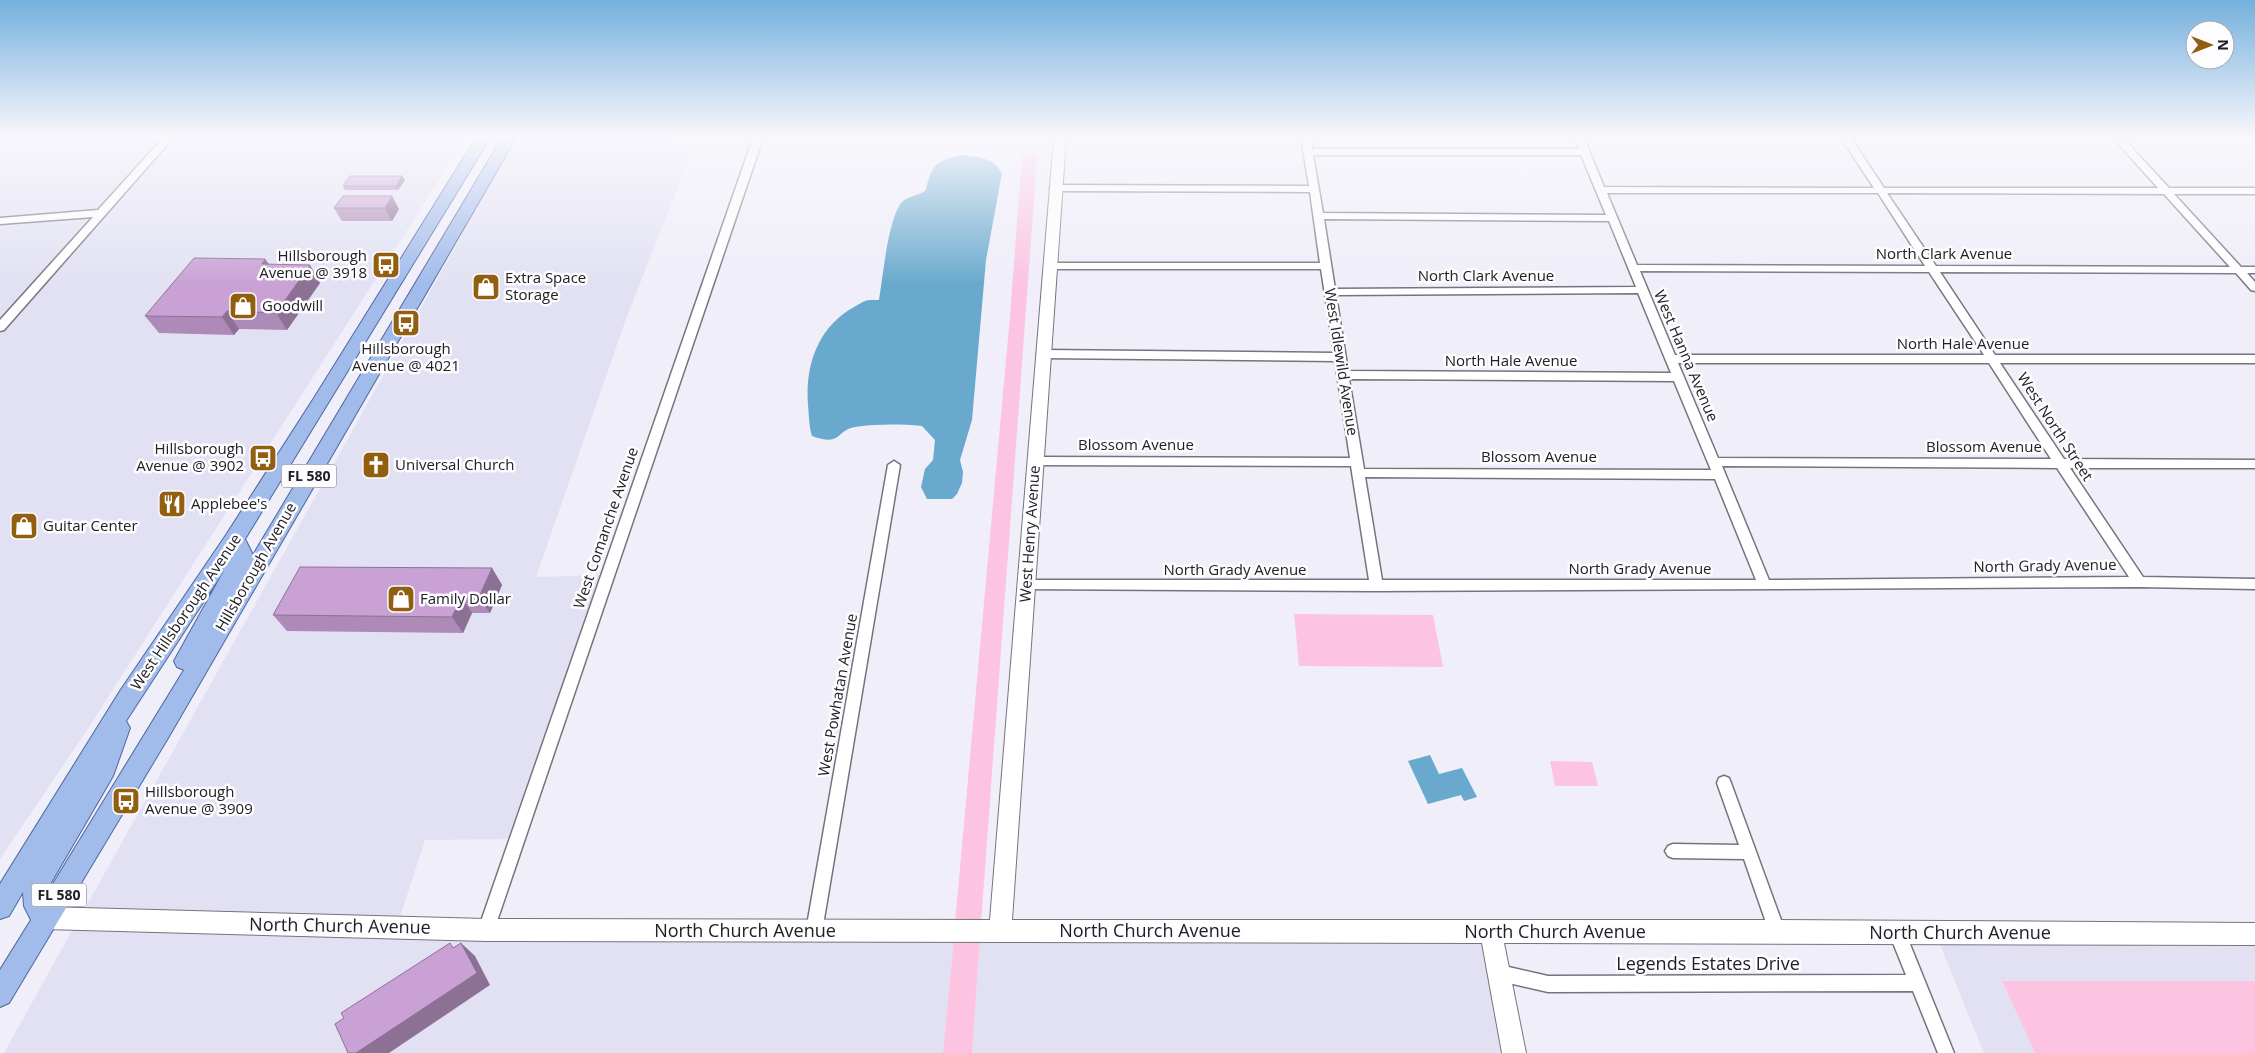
<svg xmlns="http://www.w3.org/2000/svg" width="2255" height="1053" viewBox="0 0 2255 1053" font-family="'Open Sans',sans-serif">
  <style>
    .built { fill: #e2e1f3 }
    .green { fill: #fcc4e1 }
    .water { fill: #68a9cd }
    .lines { fill: none; stroke-linecap: round; stroke-linejoin: round }
    .street-casing { stroke: #75747e; stroke-width: 3 }
    .secondary-casing { stroke: #75747e; stroke-width: 2 }
    .primary-casing { stroke: #4c689d; stroke-width: 2 }
    .street { fill: #fff; fill-rule: evenodd }
    .secondary { fill: #fff; fill-rule: evenodd }
    .primary { fill: #a1bbeb; fill-rule: evenodd }
    .wall { fill: #ad8ab7 }
    .shaded-wall { fill: #8d7195 }
    .building { fill: #c9a1d5; stroke: #8d7195 }
    .labels { text-anchor: middle; stroke-width: 5; stroke-linejoin: round; paint-order: stroke }
    .shield { fill: #fdfcff; stroke: #636266; stroke-width: 1 }
    .shield-label { font-size: 14px; font-weight: bold; fill: #212024 }
    .street-label { font-size: 15px; fill: #212024; stroke: #fdfcff }
    .poi-label { font-size: 15px; fill: #212024; stroke: #fdfcff; text-anchor: start }
    .near-street-label { font-size: 18px; fill: #212024; stroke: #fdfcff }
  </style>
  <rect width="100%" height="100%" fill="#efeef9"/>
  <g class="built">
    <polygon points="0,138 163,138 98,211 0,218"/>
    <polygon points="173,138 466,138 87,730 0,859 0,333"/>
    <polygon points="516,138 670,138 666,149 692,151 626,319 536,577 600,575 508,839 425,840 399,920 83,912"/>
    <polygon points="93,217 0,320 0,224"/>
    <polygon points="74,927 954,938 943,1053 4,1053"/>
    <polygon points="980,938 1186,939 1217,944 1353,939 1484,940 1505,1053 972,1053"/>
    <polygon points="1940,945 2255,946 2255,981 2002,981 2035,1053 1984,1053"/>
  </g>
  <g class="green">
    <polygon points="1035,153 1037,159 981,923 955,923 1010,316 1022,156"/>
    <polygon points="1294,614 1433,615 1443,667 1299,666"/>
    <polygon points="1550,761 1592,762 1598,786 1555,786"/>
    <polygon points="954,938 980,938 972,1053 943,1053"/>
    <polygon points="2002,981 2255,981 2255,1053 2035,1053"/>
  </g>
  <g class="water">
    <path d="M962 155C978 157 993 157 1002 173L986 260 972 420 960 460 963 472 962 483 957 494 952 499H927L921 487 925 469 933 460 935 440 922 426C900 424 877 424 855 427 836 430 842 447 812 436 809 426 809 416 808 405 805 365 818 327 854 307 867 300 863 300 879 300 883 277 888 218 902 202 908 196 919 196 926 190 931 165 937 160 962 155Z"/>
    <polygon points="1430,755 1439,774 1462,768 1477,797 1464,801 1461,795 1428,804 1408,761"/>
  </g>
  <g class="lines">
    <defs>
      <g id="street">
        <polygon points="163,138 173,138 4,330 0,331 0,320 93,217 0,224 0,218 98,210"/>
        <polygon points="753,138 763,138 494,930 492,935 486,938 480,935 478,930"/>
        <path d="M1301 138H1311L1312 149H1579L1574 138H1584L1604 187 1874 188 1841 138H1851L1884 188H2158L2113 138H2123L2169 188H2255V194H2174L2241 267H2255V273H2247L2255 282V291L2251 290 2236 273 1940 272 1995 355H2255V363H2000L2064 459 2255 460V468H2070L2143 577 2255 579V589L2139 587 1376 591 1021 589 1020 585 1021 581 1026 580H1369L1351 466 1035 465 1029 461 1035 457 1350 458 1335 361 1043 358 1037 354 1043 350 1334 353 1321 269H1050L1045 266 1050 263H1320L1310 192 1055 191 1050 188 1055 185 1309 186ZM1313 155H1581L1606 215 1323 213ZM1607 193H1878L1925 266 1637 265ZM1887 193 2164 194 2230 267 1936 266ZM1324 219 1609 221 1636 287 1335 289ZM1640 271 1929 272 1984 355H1675ZM1638 293 1671 373 1348 371 1336 295ZM1678 363H1989L2051 459 1718 458ZM1349 379 1674 381 1711 470 1364 469ZM1722 466 2057 468 2129 577 1769 580ZM1365 477 1715 479 1756 580H1382Z"/>
        <polygon points="894,461 900,465 822,931 820,937 814,939 808,937 806,931 888,465"/>
        <polygon points="1724,776 1729,778 1731,783 1785,931 1783,937 1777,939 1771,937 1769,931 1744,859 1673,858 1668,856 1665,851 1668,846 1673,844 1739,845 1717,783 1719,778"/>
        <polygon points="1897,925 1903,927 1954,1053 1938,1053 1913,991 1548,992 1500,981 1494,979 1492,973 1494,967 1500,965 1548,976 1906,975 1889,933 1891,927"/>
      </g>
      <polygon id="secondary" points="1054,138 1066,138 1012,920 1777,920 2255,923 2255,945 1504,943 1526,1053 1502,1053 1482,943 486,941 45,929 37,926 34,918 37,910 45,907 486,919 990,920"/>
      <path id="primary" d="M476 138H490L245 539 253 555 502 138H516L168 738 9 1003 0 1007V970L31 920 24 906 23 892 9 916 0 919V884L120 691 226 535 314 398ZM225 569 174 661 177 667 184 670 48 892 49 886 113 776 130 728 126 721Z"/>
    </defs>
    <use href="#street" class="street-casing"/>
    <use href="#secondary" class="secondary-casing"/>
    <use href="#primary" class="primary-casing"/>
    <use href="#street" class="street"/>
    <use href="#secondary" class="secondary"/>
    <use href="#primary" class="primary"/>
  </g>
  <g class="wall">
    <polygon points="402,176 405,180 398,190 345,190 343,186"/>
    <polygon points="343,196 399,209 392,221 342,221 334,208"/>
    <polygon points="265,259 269,264 320,283 287,330 239,329 234,335 159,333 145,316"/>
    <polygon points="492,568 502,585 490,613 472,613 463,633 287,631 273,615"/>
  </g>
  <g class="shaded-wall">
    <polygon points="402,176 405,180 398,190 396,186"/>
    <polygon points="392,196 399,209 392,221 385,208"/>
    <polygon points="265,259 277,276 262,264"/>
    <polygon points="310,265 320,283 287,330 276,313"/>
    <polygon points="227,311 239,329 234,335 222,317"/>
    <polygon points="492,568 502,585 490,613 479,597"/>
    <polygon points="461,597 472,613 463,633 452,617"/>
    <polygon points="461,943 475,956 490,985 389,1053 356,1053"/>
  </g>
  <g class="building">
    <polygon points="350,176 402,176 396,186 343,186"/>
    <polygon points="343,196 392,196 385,208 334,208"/>
    <polygon points="194,258 265,259 262,264 310,265 276,313 227,311 222,317 145,316"/>
    <polygon points="300,567 492,568 479,597 461,597 452,617 273,615"/>
    <polygon points="450,943 453,948 461,943 477,973 356,1053 348,1053 335,1024 344,1018 341,1013"/>
  </g>
  <linearGradient id="sky" x2="0" y2="1"><stop stop-color="#75b0dd"/><stop offset="0.48" stop-color="#f8f7fc"/><stop offset="1" stop-color="#f8f7fc" stop-opacity="0"/></linearGradient>
  <rect width="2255" height="285" fill="url(#sky)"/>
  <defs>
    <symbol id="bus-square" viewBox="-11 -11 22 22"><rect x="-9" y="-9" width="18" height="18" rx="4" fill="#925e10" stroke="#fdfcff"/><path d="M-5-6H5V4H4V6H2V4H-2V6H-4V4H-5ZM-3.5-4V0h7V-4ZM-3.5 1.2v1.5H-2V1.2ZM2 1.2v1.5H3.5V1.2Z" fill="#fff"/></symbol>
    <symbol id="shop-square" viewBox="-11 -11 22 22"><rect x="-9" y="-9" width="18" height="18" rx="4" fill="#925e10" stroke="#fdfcff"/><path d="M-5-2.5h2.3a2.7 3.5 0 0 1 5.4 0H5L5.5 6h-11ZM-1.5-2.5h3a1.5 2.3 0 0 0-3 0Z" fill="#fff"/></symbol>
    <symbol id="church-square" viewBox="-11 -11 22 22"><rect x="-9" y="-9" width="18" height="18" rx="4" fill="#925e10" stroke="#fdfcff"/><path d="M-1.2-6h2.4v3.5h3.3v2.4h-3.3V6h-2.4V-.1h-3.3v-2.4h3.3Z" fill="#fff"/></symbol>
    <symbol id="restaurant-square" viewBox="-11 -11 22 22"><rect x="-9" y="-9" width="18" height="18" rx="4" fill="#925e10" stroke="#fdfcff"/><path d="M-5-6h1v4h1v-4h1v4h1v-4h1v5L-1.5 .5V6h-2V.5L-5-1ZM5-6V6H3V1.5H1.5Q1.5-4 5-6Z" fill="#fff"/></symbol>
  </defs>
  <g fill-rule="evenodd">
    <use href="#bus-square" x="370" y="249" width="32" height="32"/>
    <use href="#shop-square" x="470" y="271" width="32" height="32"/>
    <use href="#shop-square" x="227" y="290" width="32" height="32"/>
    <use href="#bus-square" x="390" y="307" width="32" height="32"/>
    <use href="#bus-square" x="247" y="442" width="32" height="32"/>
    <use href="#church-square" x="360" y="449" width="32" height="32"/>
    <use href="#restaurant-square" x="156" y="488" width="32" height="32"/>
    <use href="#shop-square" x="8" y="510" width="32" height="32"/>
    <use href="#shop-square" x="385" y="583" width="32" height="32"/>
    <use href="#bus-square" x="110" y="785" width="32" height="32"/>
  </g>
  <g class="labels">
    <g class="shield">
      <rect x="281.5" y="464.5" width="55" height="23" rx="4"/>
      <rect x="31.5" y="883.5" width="55" height="23" rx="4"/>
    </g>
    <g class="shield-label">
      <text x="309" y="481">FL 580</text>
      <text x="59" y="900">FL 580</text>
    </g>
    <g class="street-label">
      <text x="1944" y="259">North Clark Avenue</text>
      <text x="1486" y="281">North Clark Avenue</text>
      <text x="1963" y="349">North Hale Avenue</text>
      <text transform="translate(1686 356) rotate(67)" y="5">West Hanna Avenue</text>
      <text x="1511" y="366">North Hale Avenue</text>
      <text transform="translate(1341 362) rotate(81)" y="5">West Idlewild Avenue</text>
      <text transform="translate(2055 427) rotate(57)" y="5">West North Street</text>
      <text x="1136" y="450">Blossom Avenue</text>
      <text x="1984" y="452">Blossom Avenue</text>
      <text x="1539" y="462">Blossom Avenue</text>
      <text transform="translate(606 528) rotate(-71)" y="5">West Comanche Avenue</text>
      <text transform="translate(1030 534) rotate(-86)" y="5">West Henry Avenue</text>
      <text transform="translate(2045 566) rotate(-1)" y="5">North Grady Avenue</text>
      <text transform="translate(256 567) rotate(-60)" y="5">Hillsborough Avenue</text>
      <text x="1640" y="574">North Grady Avenue</text>
      <text x="1235" y="575">North Grady Avenue</text>
      <text transform="translate(186 612) rotate(-56)" y="5">West Hillsborough Avenue</text>
      <text transform="translate(838 695) rotate(-80)" y="5">West Powhatan Avenue</text>
    </g>
    <g class="poi-label">
      <text x="367" y="261" text-anchor="end">Hillsborough<tspan x="367" dy="17">Avenue @ 3918</tspan></text>
      <text x="505" y="283">Extra Space<tspan x="505" dy="17">Storage</tspan></text>
      <text x="262" y="311">Goodwill</text>
      <text x="406" y="354" text-anchor="middle">Hillsborough<tspan x="406" dy="17">Avenue @ 4021</tspan></text>
      <text x="244" y="454" text-anchor="end">Hillsborough<tspan x="244" dy="17">Avenue @ 3902</tspan></text>
      <text x="395" y="470">Universal Church</text>
      <text x="191" y="509">Applebee's</text>
      <text x="43" y="531">Guitar Center</text>
      <text x="420" y="604">Family Dollar</text>
      <text x="145" y="797">Hillsborough<tspan x="145" dy="17">Avenue @ 3909</tspan></text>
    </g>
    <g class="near-street-label">
      <text transform="translate(340 926) rotate(1)" y="6">North Church Avenue</text>
      <text x="745" y="937">North Church Avenue</text>
      <text x="1150" y="937">North Church Avenue</text>
      <text x="1555" y="938">North Church Avenue</text>
      <text x="1960" y="939">North Church Avenue</text>
      <text x="1708" y="970">Legends Estates Drive</text>
    </g>
  </g>
  <g transform="translate(2210 45) rotate(90)"><circle r="24" fill="#fdfcff" stroke="#a5a4a7"/>
  <path d="M0-4L9 19L0 12L-9 19Z" fill="#925e10"/>
  <text y="-8" font-size="14" font-weight="bold" text-anchor="middle" fill="#212024">N</text>
  </g>
</svg>
